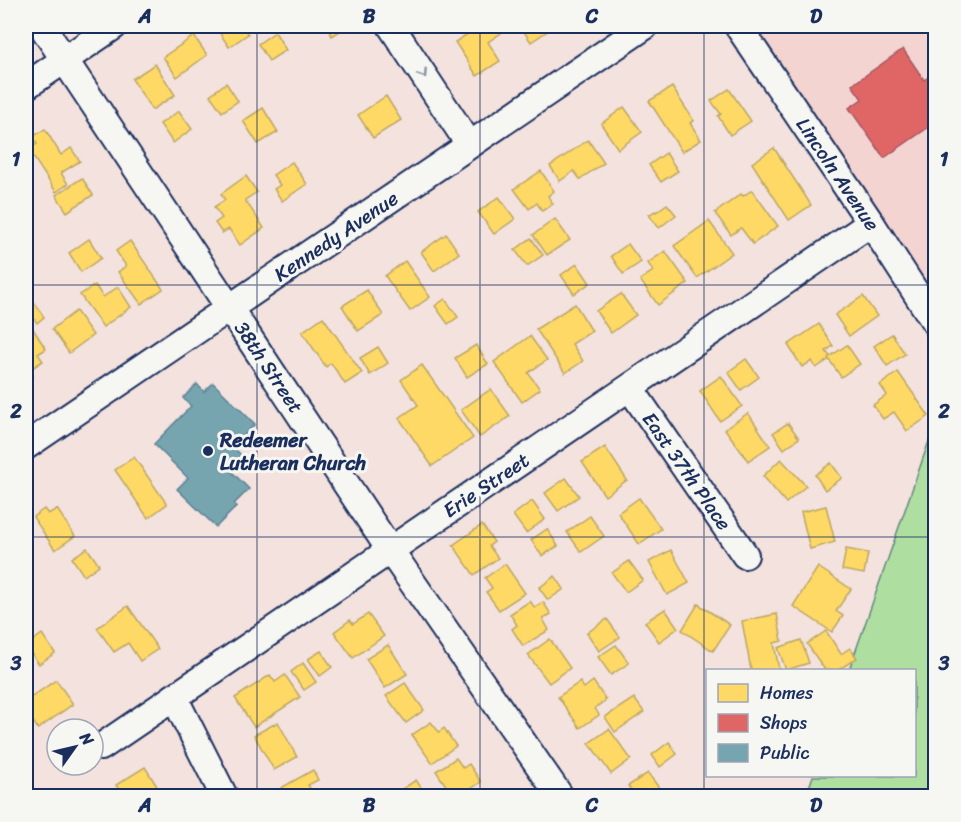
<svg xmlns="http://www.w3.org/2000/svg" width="961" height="822" viewBox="0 0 961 822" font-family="Sriracha,sans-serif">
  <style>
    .built { fill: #f3d4d0 }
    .green { fill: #aedfa0; stroke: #64877f; stroke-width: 1.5 }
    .homes { fill: #ffd966; stroke: #bba664; stroke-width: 1.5 }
    .shops { fill: #e06666; stroke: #a55664; stroke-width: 1.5 }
    .public { fill: #76a5af; stroke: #5b8297; stroke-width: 1.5 }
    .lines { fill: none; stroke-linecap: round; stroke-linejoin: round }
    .minor-casing { stroke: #1b2f5e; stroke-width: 30 }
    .minor { stroke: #f6f6f2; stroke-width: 26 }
    .oneway { stroke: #8892a8 }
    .grid { fill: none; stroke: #1b2f5e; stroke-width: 1.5; stroke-opacity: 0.55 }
    .poi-dot { fill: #1b2f5e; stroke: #f6f6f2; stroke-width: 2 }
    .labels { text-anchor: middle; stroke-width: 6; stroke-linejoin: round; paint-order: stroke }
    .street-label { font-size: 20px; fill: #1b2f5e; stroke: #f6f6f2 }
    .poi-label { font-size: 20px; font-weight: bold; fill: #1b2f5e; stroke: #f6f6f2; text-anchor: start }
    .neatline { fill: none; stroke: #1b2f5e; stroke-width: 2 }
    .grid-label { font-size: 20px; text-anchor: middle; font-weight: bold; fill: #1b2f5e }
  </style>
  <rect width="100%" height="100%" fill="#f4e2de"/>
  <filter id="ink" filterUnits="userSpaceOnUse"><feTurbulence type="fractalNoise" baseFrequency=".0167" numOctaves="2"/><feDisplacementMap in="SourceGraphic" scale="12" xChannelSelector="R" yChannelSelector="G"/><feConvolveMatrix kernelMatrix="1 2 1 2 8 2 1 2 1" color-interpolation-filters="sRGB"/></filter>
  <g filter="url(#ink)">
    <polygon class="built" points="746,26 935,26 935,309"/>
    <polygon class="green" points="935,424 935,796 806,796 813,776 914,776 914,670 849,670"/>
    <g class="homes">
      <polygon points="215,26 242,26 248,34 229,47"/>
      <polygon points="326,26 348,26 332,36"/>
      <polygon points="480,26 495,26 501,33 488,42 500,61 477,76 455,42"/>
      <polygon points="520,26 555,26 531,42"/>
      <polygon points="275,32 286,50 269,61 258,44"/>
      <polygon points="194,36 207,55 177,77 163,57"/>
      <polygon points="155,64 175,95 152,110 132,79"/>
      <polygon points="226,83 238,101 222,112 210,95"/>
      <polygon points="672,87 694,121 690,123 701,140 682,152 649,101"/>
      <polygon points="729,89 751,121 730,135 718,116 721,114 711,101"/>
      <polygon points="386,96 401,120 373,138 358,115"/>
      <polygon points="624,107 642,132 618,149 601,124"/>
      <polygon points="263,108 278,132 258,144 243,121"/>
      <polygon points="179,111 192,129 173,143 160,124"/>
      <polygon points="45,129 61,155 71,148 80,161 61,173 68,184 56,192 28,149 37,144 32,137"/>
      <polygon points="588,140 604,163 580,179 574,171 560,181 550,166"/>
      <polygon points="774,148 811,205 789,220 752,163"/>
      <polygon points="666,153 678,171 661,182 649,165"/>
      <polygon points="292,162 307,184 282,201 274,189 280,185 273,175"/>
      <polygon points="541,171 554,191 548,196 553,204 542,211 537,203 529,209 514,189"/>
      <polygon points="246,176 257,192 245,200 264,228 240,245 229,229 222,233 215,223 222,218 214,207 225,200 221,194"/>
      <polygon points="82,178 93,195 67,212 56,195"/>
      <polygon points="752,190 778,226 753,244 741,228 731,235 715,213 741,194 743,196"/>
      <polygon points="499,197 515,219 494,234 478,212"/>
      <polygon points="667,204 676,215 659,228 649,215 655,211 656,212"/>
      <polygon points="555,219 570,240 547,255 533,235"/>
      <polygon points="709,221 732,253 697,278 674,246"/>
      <polygon points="446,234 459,253 434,271 421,252"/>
      <polygon points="531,238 543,255 527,266 515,250"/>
      <polygon points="89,239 101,258 81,272 69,253"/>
      <polygon points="130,241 163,289 141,304 118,272 126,266 116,251"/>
      <polygon points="628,244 641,262 623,274 611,256"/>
      <polygon points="665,251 688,283 658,305 640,280 653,271 648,263"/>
      <polygon points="405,261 430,297 410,311 385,276"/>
      <polygon points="577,264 590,283 574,294 561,275"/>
      <polygon points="95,285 103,297 118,287 131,307 103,327 80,295"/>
      <polygon points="26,290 44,317 37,323 26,307"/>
      <polygon points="367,290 383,315 358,331 342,306"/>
      <polygon points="621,294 636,315 611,333 596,311"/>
      <polygon points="863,296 877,316 849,336 835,315"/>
      <polygon points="445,299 458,317 448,324 435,306"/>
      <polygon points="575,304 592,331 572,344 583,361 565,373 536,329"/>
      <polygon points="76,311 93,335 69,353 52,329"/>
      <polygon points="323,317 362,373 345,384 331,363 326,367 302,332"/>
      <polygon points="819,324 833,346 826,351 831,358 816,368 812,361 802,367 788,345"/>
      <polygon points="33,329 46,349 38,354 43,361 29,370 33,376 26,381 26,333"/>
      <polygon points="892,334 905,354 887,366 874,346"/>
      <polygon points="530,336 547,360 528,373 540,389 522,402 494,362"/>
      <polygon points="476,345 488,364 467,377 455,358"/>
      <polygon points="847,345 860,364 841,377 828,358"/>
      <polygon points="378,347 388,363 370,375 360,358"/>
      <polygon points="746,359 759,377 741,390 728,372"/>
      <polygon points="422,365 473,438 432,466 399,418 418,405 401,380"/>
      <polygon points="898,372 929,416 907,431 894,412 883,419 873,405 887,395 880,385"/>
      <polygon points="721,376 742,406 720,421 700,391"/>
      <polygon points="491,389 510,416 480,437 461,410"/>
      <polygon points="748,413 770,446 748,461 725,429"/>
      <polygon points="788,423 799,438 784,449 773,433"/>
      <polygon points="605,447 627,480 605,496 582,462"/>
      <polygon points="134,457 167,504 148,518 115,470"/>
      <polygon points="781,459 806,486 786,503 763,476"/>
      <polygon points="831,463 842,478 825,490 815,475"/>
      <polygon points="566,478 579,496 558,511 545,493"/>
      <polygon points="639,498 661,529 639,544 618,513"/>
      <polygon points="532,501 545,519 526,533 513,515"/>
      <polygon points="826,506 835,542 810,549 801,512"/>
      <polygon points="44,509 48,514 57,509 75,536 55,550 33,517"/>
      <polygon points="590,516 604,536 581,552 567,532"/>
      <polygon points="482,525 494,542 489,546 498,558 474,575 453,545"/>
      <polygon points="547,529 558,546 542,556 531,540"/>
      <polygon points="87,548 99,565 84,576 72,558"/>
      <polygon points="846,549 868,553 864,574 842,570"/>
      <polygon points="671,550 689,583 667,595 649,562"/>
      <polygon points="629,561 643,580 626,592 612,573"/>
      <polygon points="505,564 525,593 499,610 486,592 492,588 485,578"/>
      <polygon points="818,567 851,589 836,611 843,616 832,632 793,606"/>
      <polygon points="555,576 564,589 548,600 539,588"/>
      <polygon points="530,601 535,608 543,602 551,614 543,619 549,630 523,646 512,629 517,625 510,614"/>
      <polygon points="698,604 730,625 713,651 682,630"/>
      <polygon points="128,606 158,649 140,661 128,643 114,652 97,628"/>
      <polygon points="665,609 678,628 659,642 645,622"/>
      <polygon points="368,614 384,636 353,658 334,632 350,620 353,624"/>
      <polygon points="777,614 782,641 774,643 779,670 751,670 742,621"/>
      <polygon points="607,619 620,637 599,651 587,633"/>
      <polygon points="826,631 841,654 850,648 857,658 838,670 825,670 807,644"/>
      <polygon points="42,634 55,653 39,664 26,646"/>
      <polygon points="550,639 570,668 549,683 528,655"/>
      <polygon points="801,640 809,663 786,670 778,648"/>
      <polygon points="388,645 407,674 385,688 366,659"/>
      <polygon points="616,645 629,663 611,675 598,657"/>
      <polygon points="321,651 332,667 320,676 308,659"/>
      <polygon points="303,663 316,682 304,690 291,672"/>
      <polygon points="270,675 275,682 285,675 300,697 254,727 235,698"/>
      <polygon points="56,680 73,704 38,729 26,711 26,701"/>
      <polygon points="593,681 606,700 595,708 599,715 580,728 558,697 580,682 584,688"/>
      <polygon points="405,683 424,710 406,723 386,696"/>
      <polygon points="634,698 644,712 615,732 605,717"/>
      <polygon points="278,722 297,757 274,770 254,735"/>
      <polygon points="431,722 439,732 444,728 456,746 432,763 412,735"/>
      <polygon points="609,729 631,759 611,774 589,743"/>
      <polygon points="669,742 677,754 660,767 652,755"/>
      <polygon points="456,758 463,768 469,764 481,782 460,796 453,796 436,771"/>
      <polygon points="145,767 163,796 123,796 116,785"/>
      <polygon points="313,770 318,780 308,785 315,796 286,796 281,788"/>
      <polygon points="648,773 665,796 636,796 628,786"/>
      <polygon points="416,780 422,789 411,796 402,796 399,791"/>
      <polygon points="488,789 493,796 477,796"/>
    </g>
    <polygon class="shops" points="903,49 924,80 934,73 936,74 936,122 884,158 849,108 862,99 852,85"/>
    <polygon class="public" points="213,383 255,424 233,447 241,455 228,468 249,489 234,504 237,506 216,527 177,489 188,478 154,444 191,406 183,398 197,384 204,392"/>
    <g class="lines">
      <defs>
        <g id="minor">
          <polyline points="42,26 390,550 560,796"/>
          <polyline points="391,26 469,144"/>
          <polyline points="738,26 871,223 936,324"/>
          <polyline points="26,86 114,26"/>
          <polyline points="630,388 745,555"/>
          <polyline points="26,446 645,26"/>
          <polyline points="174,697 224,796"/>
          <polyline points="101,747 871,223"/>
        </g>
      </defs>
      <use href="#minor" class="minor-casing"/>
      <use href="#minor" class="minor"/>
    </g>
    <defs><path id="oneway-chevron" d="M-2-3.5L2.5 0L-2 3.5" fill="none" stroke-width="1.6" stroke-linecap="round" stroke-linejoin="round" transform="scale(1.5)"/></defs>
    <use class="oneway" href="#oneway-chevron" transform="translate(423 74) rotate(57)"/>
  </g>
  <path class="grid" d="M257 26V796M480 26V796M704 26V796M26 285H936M26 537H936"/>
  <circle class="poi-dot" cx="208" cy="451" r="6"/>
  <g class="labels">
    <g class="street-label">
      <text transform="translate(838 174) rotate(56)" y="7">Lincoln Avenue</text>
      <text transform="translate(336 236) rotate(-34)" y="7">Kennedy Avenue</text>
      <text transform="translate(269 367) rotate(56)" y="7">38th Street</text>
      <text transform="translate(687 471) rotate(55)" y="7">East 37th Place</text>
      <text transform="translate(486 485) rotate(-34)" y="7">Erie Street</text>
    </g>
    <g class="poi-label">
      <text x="220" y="447">Redeemer<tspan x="220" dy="23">Lutheran Church</tspan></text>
    </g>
  </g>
  <rect width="961" height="822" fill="none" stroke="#f6f6f2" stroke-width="66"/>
  <rect x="706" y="669" width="210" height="108" fill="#f6f6f2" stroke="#9ea6b7" stroke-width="1.5"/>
  <rect x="718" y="684" width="30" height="18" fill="#ffd966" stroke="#9ea6b7" stroke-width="1.5"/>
  <text x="760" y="699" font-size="18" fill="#1b2f5e">Homes</text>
  <rect x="718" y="714" width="30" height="18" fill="#e06666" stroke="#9ea6b7" stroke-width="1.5"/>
  <text x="760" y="729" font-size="18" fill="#1b2f5e">Shops</text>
  <rect x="718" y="744" width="30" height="18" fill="#76a5af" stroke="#9ea6b7" stroke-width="1.5"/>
  <text x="760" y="759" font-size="18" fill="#1b2f5e">Public</text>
  <g transform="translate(75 747) rotate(56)"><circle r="28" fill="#f6f6f2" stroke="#9ea6b7" stroke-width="1.5"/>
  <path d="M0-4.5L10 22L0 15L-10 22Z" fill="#1b2f5e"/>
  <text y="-9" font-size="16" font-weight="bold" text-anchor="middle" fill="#1b2f5e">N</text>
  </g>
  <rect x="33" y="33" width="895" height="756" class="neatline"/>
  <g class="grid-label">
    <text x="145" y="23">A</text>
    <text x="369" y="23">B</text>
    <text x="592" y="23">C</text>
    <text x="816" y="23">D</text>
    <text x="16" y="166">1</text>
    <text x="944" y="166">1</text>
    <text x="16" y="418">2</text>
    <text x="944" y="418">2</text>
    <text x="16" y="670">3</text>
    <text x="944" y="670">3</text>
    <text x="145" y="812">A</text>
    <text x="369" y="812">B</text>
    <text x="592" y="812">C</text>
    <text x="816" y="812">D</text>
  </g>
</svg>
